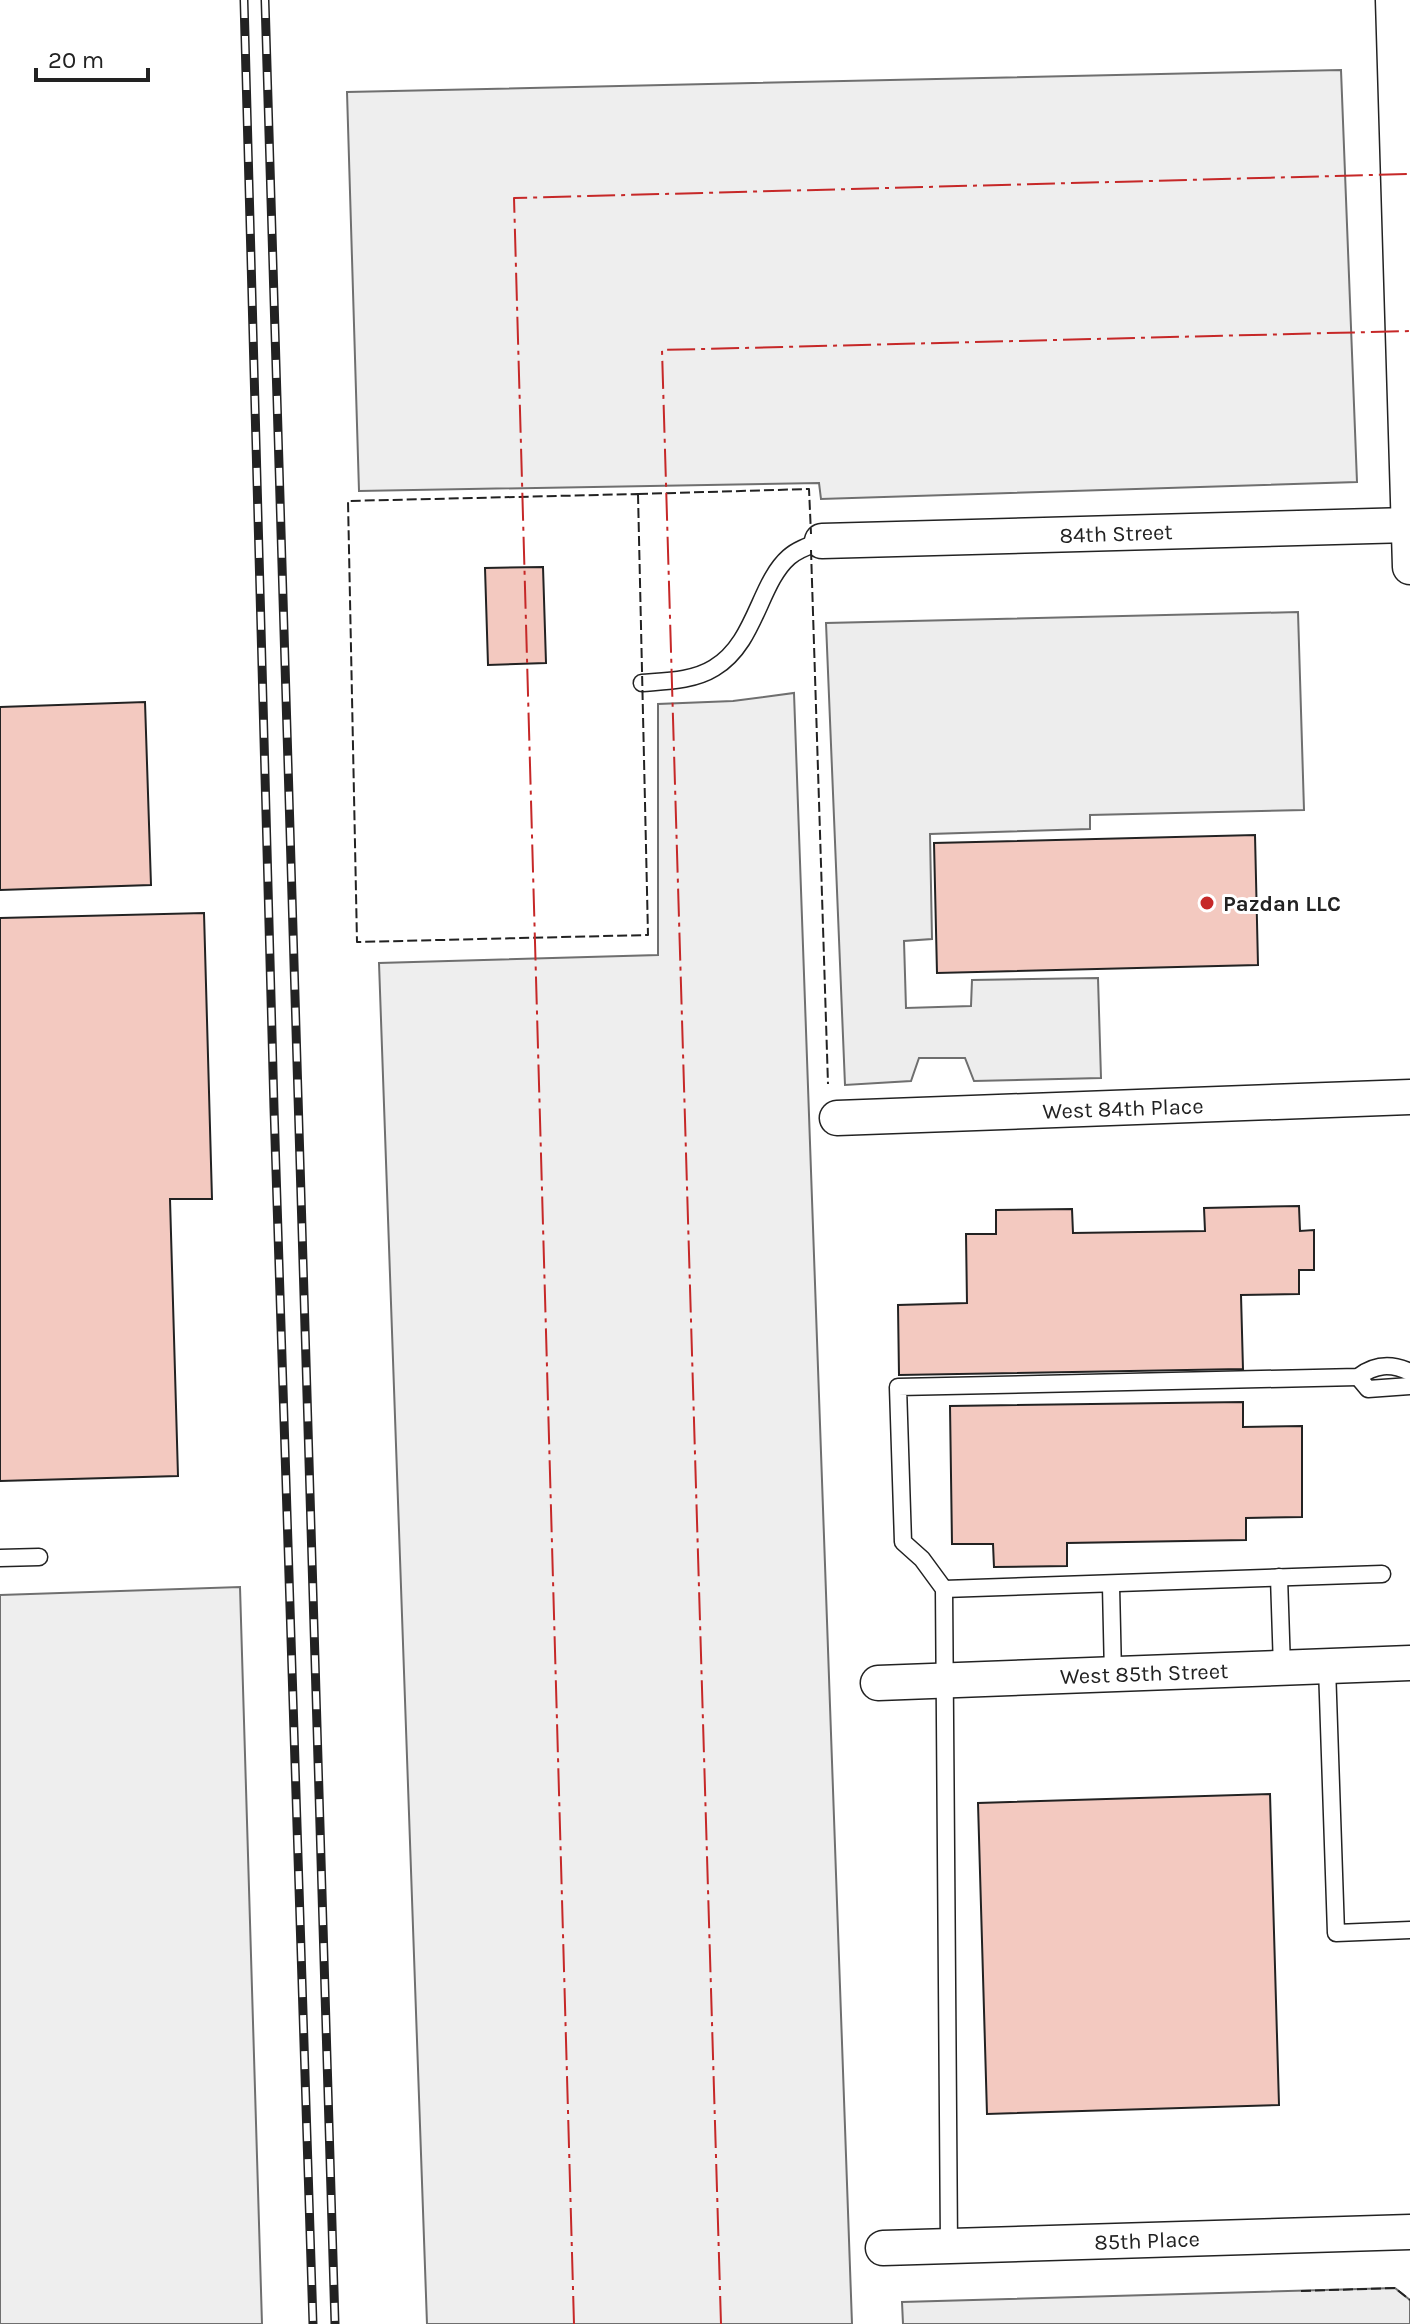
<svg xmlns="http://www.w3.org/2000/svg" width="1410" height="2324" viewBox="0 0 1410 2324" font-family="Karla,sans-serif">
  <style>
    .green { fill: #eee; stroke: #6f6f6f; stroke-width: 2 }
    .parking { fill: #ededed; stroke: #6f6f6f; stroke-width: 2 }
    .building { fill: #f3c9c0; stroke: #222; stroke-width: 2 }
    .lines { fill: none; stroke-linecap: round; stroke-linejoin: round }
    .lane-casing { stroke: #222; stroke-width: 19 }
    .street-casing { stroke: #222; stroke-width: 37 }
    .lane { stroke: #fff; stroke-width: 16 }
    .street { stroke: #fff; stroke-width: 34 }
    .rail-casing { stroke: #222; stroke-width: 9 }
    .rail { stroke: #fff; stroke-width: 6; stroke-dasharray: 18; stroke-linecap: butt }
    .fence { stroke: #222; stroke-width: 2; stroke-dasharray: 10 4; stroke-linecap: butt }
    .power { stroke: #c62828; stroke-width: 2; stroke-dasharray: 28 6 4 6; stroke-linecap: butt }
    .poi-dot { fill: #c62828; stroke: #fff; stroke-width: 3 }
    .labels { text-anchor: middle; stroke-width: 6; stroke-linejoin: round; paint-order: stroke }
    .street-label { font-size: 22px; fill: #222; stroke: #fff }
    .poi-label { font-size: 22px; font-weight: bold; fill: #222; stroke: #fff; text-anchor: start }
  </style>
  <rect width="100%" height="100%" fill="#fff"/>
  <g class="green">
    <polygon points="1341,70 1357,482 821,499 819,483 359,491 347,92"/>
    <polygon points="794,693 852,2324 427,2324 379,963 658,955 658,704 733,701"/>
    <polygon points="240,1587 262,2324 0,2324 0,1595"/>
  </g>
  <g class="parking">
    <polygon points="1298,612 1304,810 1090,815 1090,829 930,834 932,939 904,941 906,1008 971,1006 972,980 1098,978 1101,1078 974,1081 965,1058 919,1058 911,1081 845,1085 826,623"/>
    <polygon points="1395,2288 1410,2300 1410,2324 903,2324 902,2302"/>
  </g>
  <g class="building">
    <polygon points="543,567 546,663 488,665 485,568"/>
    <polygon points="145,702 151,885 0,890 0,707"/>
    <polygon points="1255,835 1258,965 937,973 934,843"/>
    <polygon points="204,913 212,1199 170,1199 178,1476 0,1481 0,918"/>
    <polygon points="1299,1206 1300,1231 1314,1230 1314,1270 1299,1270 1299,1294 1241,1295 1243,1369 899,1375 898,1305 967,1303 966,1234 996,1234 996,1210 1072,1209 1073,1233 1205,1231 1204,1208"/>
    <polygon points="1243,1402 1243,1427 1302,1426 1302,1517 1246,1518 1246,1540 1067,1543 1067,1566 994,1567 993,1544 952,1544 950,1406"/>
    <polygon points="1270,1794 1279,2105 987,2114 978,1803"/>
  </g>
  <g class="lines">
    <defs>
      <g id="lane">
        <path d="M642 683C666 681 693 681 714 668 756 643 759 583 789 557 798 549 811 545 822 541"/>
        <polyline points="1358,1377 1368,1389 1410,1386"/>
        <polyline points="0,1558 39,1557"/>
        <polyline points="1279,1577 1282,1668"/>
        <polyline points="1111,1586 1113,1675"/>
        <polyline points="944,1589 1382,1574"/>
        <polyline points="1327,1667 1336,1933 1410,1930"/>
        <path d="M949 2245 944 1589 922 1559 903 1542 898 1387 1358 1377C1375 1364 1391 1363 1410 1372"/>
      </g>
      <g id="street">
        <polyline points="1393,0 1410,567"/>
        <polyline points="822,541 1409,525"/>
        <polyline points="837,1118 1410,1097"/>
        <polyline points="878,1683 1410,1663"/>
        <polyline points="883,2248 1410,2232"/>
      </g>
    </defs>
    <use href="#lane" class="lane-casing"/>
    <use href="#street" class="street-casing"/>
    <use href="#lane" class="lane"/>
    <use href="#street" class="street"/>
    <defs>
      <g id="rail">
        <polyline points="244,0 274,1108 313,2324"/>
        <polyline points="265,0 335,2324"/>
      </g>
    </defs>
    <use href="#rail" class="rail-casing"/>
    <use href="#rail" class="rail"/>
    <g class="fence">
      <polygon points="638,494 648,935 357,942 348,501"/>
      <polyline points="638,494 809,489 811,534"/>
      <polyline points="811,550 828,1084"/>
      <polyline points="1301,2291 1395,2288 1410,2300"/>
    </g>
    <g class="power">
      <polyline points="574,2324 514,198 1410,174"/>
      <polyline points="721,2324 662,350 1410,331"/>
    </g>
  </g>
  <circle class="poi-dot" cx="1207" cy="903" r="8"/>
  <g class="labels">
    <g class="street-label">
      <text transform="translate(1116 533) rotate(-2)" y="8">84th Street</text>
      <text transform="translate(1123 1108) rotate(-2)" y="8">West 84th Place</text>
      <text transform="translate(1144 1673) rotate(-2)" y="8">West 85th Street</text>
      <text transform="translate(1147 2240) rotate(-2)" y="8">85th Place</text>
    </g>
    <g class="poi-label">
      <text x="1223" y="911">Pazdan LLC</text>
    </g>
  </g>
  <path d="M36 68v12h112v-12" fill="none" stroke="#222222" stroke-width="4"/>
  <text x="48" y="68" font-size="24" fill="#222222" stroke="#ffffff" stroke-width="6" paint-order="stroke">20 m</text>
</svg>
